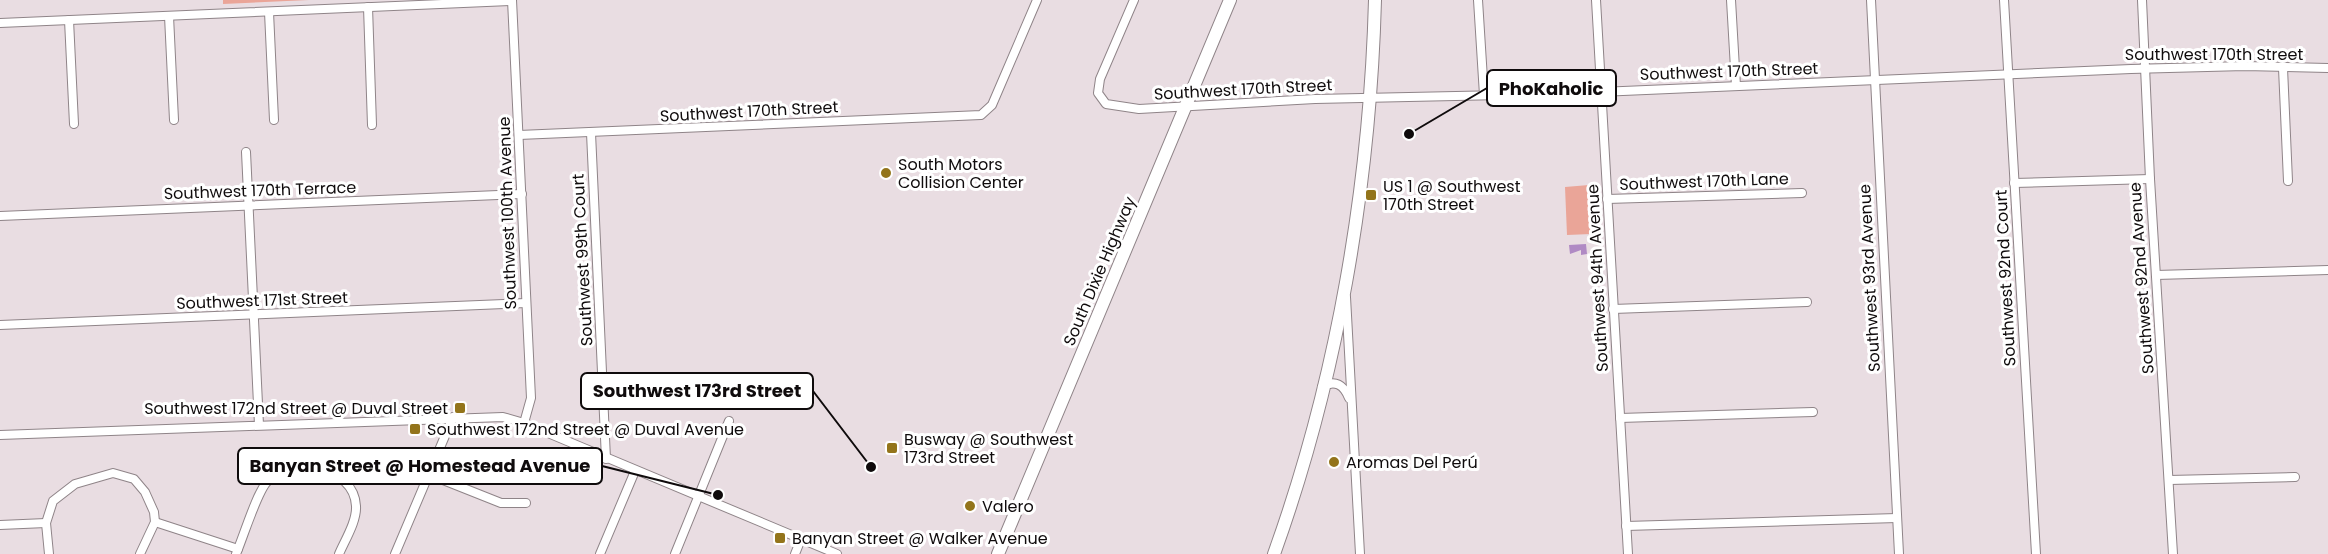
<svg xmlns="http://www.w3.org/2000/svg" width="2328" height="554" viewBox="0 0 2328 554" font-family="Poppins,sans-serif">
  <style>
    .green { fill: #eaa598 }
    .water { fill: #b08ac4 }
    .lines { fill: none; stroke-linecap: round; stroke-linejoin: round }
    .minor-casing { stroke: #8f8488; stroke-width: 10 }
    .highway-casing { stroke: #8f8488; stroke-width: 14 }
    .minor { stroke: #fff; stroke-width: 8 }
    .highway { stroke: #fff; stroke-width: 12 }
    .poi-dot { fill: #93741b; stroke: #fff; stroke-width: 2 }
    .labels { text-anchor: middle; stroke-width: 6; stroke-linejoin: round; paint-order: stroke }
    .street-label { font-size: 16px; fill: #0f0b0c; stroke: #fff }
    .poi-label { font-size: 16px; fill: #0f0b0c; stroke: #fff; text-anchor: start }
    .leader { fill: none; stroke: #0f0b0c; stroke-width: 2 }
    .callout-dot { fill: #0f0b0c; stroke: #fff; stroke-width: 2 }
    .callout { fill: #fff; stroke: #0f0b0c; stroke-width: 2 }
    .callout-label { font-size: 18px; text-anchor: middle; font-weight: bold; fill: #0f0b0c }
  </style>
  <rect width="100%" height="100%" fill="#e9dde2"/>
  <g class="green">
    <polygon points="223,0 309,0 223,4"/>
    <polygon points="1589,185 1591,234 1567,235 1565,187"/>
  </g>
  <polygon class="water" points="1586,244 1587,254 1581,255 1581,250 1570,254 1569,245"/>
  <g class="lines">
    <defs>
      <g id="minor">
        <polyline points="512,0 531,398 524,423"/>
        <polyline points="1134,0 1100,79 1098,93 1106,104 1139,109 1315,99 1553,94 2131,69 2245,66 2328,68"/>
        <polyline points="1478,0 1484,95"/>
        <polyline points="1596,0 1628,554"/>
        <polyline points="1731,0 1736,86"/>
        <polyline points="1871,0 1899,554"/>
        <polyline points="2004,0 2036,554"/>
        <polyline points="2142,0 2150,179 2173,554"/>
        <polyline points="368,7 372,125"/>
        <polyline points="269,12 274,120"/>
        <polyline points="169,16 174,120"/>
        <polyline points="69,20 74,124"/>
        <polyline points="0,23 512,1"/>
        <polyline points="2283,68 2288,181"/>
        <polyline points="591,133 606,459"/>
        <polyline points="519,135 981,115 992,105 1037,0"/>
        <polyline points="246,152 259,425"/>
        <polyline points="2014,183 2150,179"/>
        <polyline points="1607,199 1802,193"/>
        <polyline points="0,216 522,194"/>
        <polyline points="2156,275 2328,270"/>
        <polyline points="1346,297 1360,554"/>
        <polyline points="1613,309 1807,302"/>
        <polyline points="0,325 526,303"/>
        <path d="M1322 387C1335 379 1344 385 1349 398"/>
        <polyline points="1620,418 1813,412"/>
        <polyline points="0,435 503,417 524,423 837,554"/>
        <polyline points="428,474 501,503 526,503"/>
        <polyline points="2169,480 2295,477"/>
        <polyline points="155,522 238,549"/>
        <polyline points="0,525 46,523"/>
        <polyline points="1626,526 1897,518"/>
        <polyline points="49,554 46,523 53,501 75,484 113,473 134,479 145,492 154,512 155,522 140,554"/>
        <path d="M236 554C243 538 257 492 267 482 291 458 354 465 356 506 357 521 345 540 339 554"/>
        <polyline points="395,554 453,417"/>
        <polyline points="600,554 635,471"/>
        <polyline points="675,554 729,421"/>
        <polyline points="795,554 801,539"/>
      </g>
      <g id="highway">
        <polyline points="998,554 1230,0"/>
        <path d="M1274 554C1337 379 1370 186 1375 0"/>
      </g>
    </defs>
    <use href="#minor" class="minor-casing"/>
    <use href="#highway" class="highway-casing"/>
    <use href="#minor" class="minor"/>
    <use href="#highway" class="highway"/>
  </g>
  <g class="poi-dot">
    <circle cx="886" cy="173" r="6"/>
    <rect x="1365" y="189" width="12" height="12" rx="3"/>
    <rect x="454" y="402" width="12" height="12" rx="3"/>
    <rect x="409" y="423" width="12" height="12" rx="3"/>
    <rect x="886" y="442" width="12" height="12" rx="3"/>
    <circle cx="1334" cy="462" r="6"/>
    <circle cx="970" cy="506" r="6"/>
    <rect x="774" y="532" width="12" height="12" rx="3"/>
  </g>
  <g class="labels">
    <g class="street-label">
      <text x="2214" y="60">Southwest 170th Street</text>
      <text transform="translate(1729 71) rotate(-2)" y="6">Southwest 170th Street</text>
      <text transform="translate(1243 89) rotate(-3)" y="6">Southwest 170th Street</text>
      <text transform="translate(749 111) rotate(-3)" y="6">Southwest 170th Street</text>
      <text transform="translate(1704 181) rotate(-2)" y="6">Southwest 170th Lane</text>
      <text transform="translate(260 190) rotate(-2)" y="6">Southwest 170th Terrace</text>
      <text transform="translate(507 213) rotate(-92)" y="6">Southwest 100th Avenue</text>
      <text transform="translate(582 260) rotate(-93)" y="6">Southwest 99th Court</text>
      <text transform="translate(1099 271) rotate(-67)" y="6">South Dixie Highway</text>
      <text transform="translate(1597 278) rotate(-93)" y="6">Southwest 94th Avenue</text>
      <text transform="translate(1869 278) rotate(-93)" y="6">Southwest 93rd Avenue</text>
      <text transform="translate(2005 278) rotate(-93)" y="6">Southwest 92nd Court</text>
      <text transform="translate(2141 278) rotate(-94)" y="6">Southwest 92nd Avenue</text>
      <text transform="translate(262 300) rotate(-2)" y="6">Southwest 171st Street</text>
    </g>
    <g class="poi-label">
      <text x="898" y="170">South Motors<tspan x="898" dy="18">Collision Center</tspan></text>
      <text x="1383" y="192">US 1 @ Southwest<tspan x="1383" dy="18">170th Street</tspan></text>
      <text x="448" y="414" text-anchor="end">Southwest 172nd Street @ Duval Street</text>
      <text x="427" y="435">Southwest 172nd Street @ Duval Avenue</text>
      <text x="904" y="445">Busway @ Southwest<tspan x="904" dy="18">173rd Street</tspan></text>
      <text x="1346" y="468">Aromas Del Perú</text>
      <text x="982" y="512">Valero</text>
      <text x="792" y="544">Banyan Street @ Walker Avenue</text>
    </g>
  </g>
  <path class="leader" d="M1409 134L1487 88M871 467L813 391M718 495L602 466"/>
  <g class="callout-dot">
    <circle cx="1409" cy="134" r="6"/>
    <circle cx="871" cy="467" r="6"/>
    <circle cx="718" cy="495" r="6"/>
  </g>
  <g class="callout">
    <rect x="1487" y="70" width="129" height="36" rx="6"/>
    <rect x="581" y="373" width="232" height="36" rx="6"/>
    <rect x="238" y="448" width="364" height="36" rx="6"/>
  </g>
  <g class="callout-label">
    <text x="1551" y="95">PhoKaholic</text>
    <text x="697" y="397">Southwest 173rd Street</text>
    <text x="420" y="472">Banyan Street @ Homestead Avenue</text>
  </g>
</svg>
